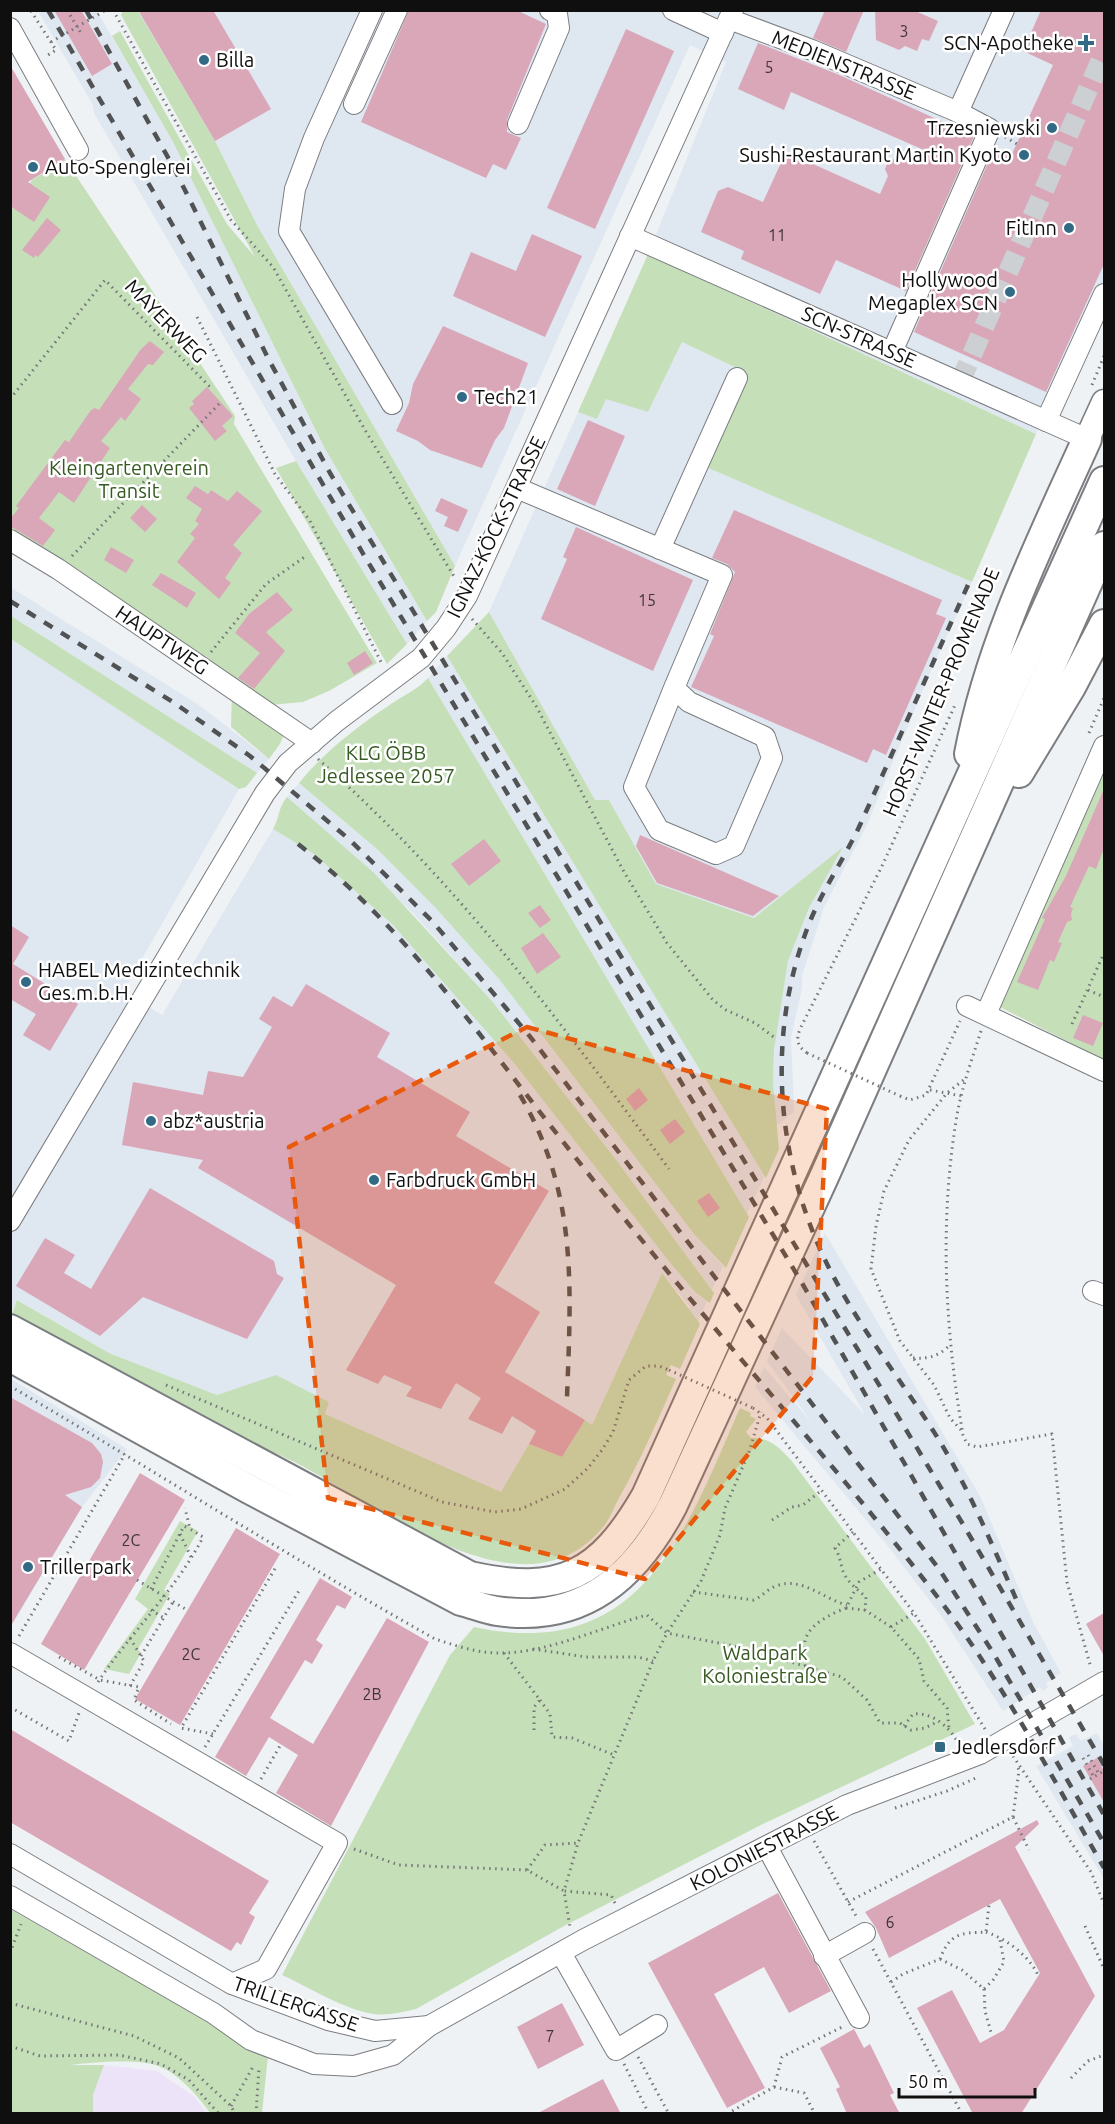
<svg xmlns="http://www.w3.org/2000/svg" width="1115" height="2124" viewBox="0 0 1115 2124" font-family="Ubuntu,sans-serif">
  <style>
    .built { fill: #dfe7f0 }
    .education { fill: #ede3f8 }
    .green { fill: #c5e0b9 }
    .building { fill: #d9a7b8 }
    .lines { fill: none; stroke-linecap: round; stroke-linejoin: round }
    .minor-tunnel { stroke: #cdd0d3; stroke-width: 20; stroke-dasharray: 20 10; stroke-linecap: butt }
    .minor-casing { stroke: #7b7d80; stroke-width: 22 }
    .major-casing { stroke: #7b7d80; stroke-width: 27 }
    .highway-casing { stroke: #7b7d80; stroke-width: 32 }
    .path { stroke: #757678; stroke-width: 3; stroke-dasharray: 1.5 4.5; stroke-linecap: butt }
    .minor { stroke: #fff; stroke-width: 20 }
    .major { stroke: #fff; stroke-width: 24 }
    .highway { stroke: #fff; stroke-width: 28 }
    .rail { stroke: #515254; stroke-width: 4.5; stroke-dasharray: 10 10; stroke-linecap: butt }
    .path-bridge { stroke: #757678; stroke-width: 3; stroke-dasharray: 1.5 4.5; stroke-linecap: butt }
    .marked { fill: #e8590c; fill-opacity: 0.2; stroke: #e8590c; stroke-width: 4.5; stroke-dasharray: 12 8; stroke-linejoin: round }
    .poi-dot { fill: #326984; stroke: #fff; stroke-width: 2 }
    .labels { text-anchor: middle; stroke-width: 5; stroke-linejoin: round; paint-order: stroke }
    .number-label { font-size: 16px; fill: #42353a }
    .poi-label { font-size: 20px; fill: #0f0f10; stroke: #fff; text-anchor: start }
    .street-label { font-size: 20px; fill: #0f0f10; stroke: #fff }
    .park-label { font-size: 20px; fill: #365a22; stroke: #fff }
  </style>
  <rect width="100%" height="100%" fill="#eff2f5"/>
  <g class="built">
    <polygon points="38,11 97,11 173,142 325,449 427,621 407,644 296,461 94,113 93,105"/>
    <polygon points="138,11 1104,11 1104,286 1036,434 648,254 726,62 690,45 455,566 257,225 215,141"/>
    <polygon points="682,342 745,372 706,467 972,582 932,668 866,827 824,907 802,976 802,988 791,1038 794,1112 776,1126 773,1084 775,1038 788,961 809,908 842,848 754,918 656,884 609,800 595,801 489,612 578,412 597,419 606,398 648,412"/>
    <polygon points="10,587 199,705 269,759 257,773 11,616"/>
    <polygon points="11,639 239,789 123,992 162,1015 273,829 314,854 393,925 514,1063 695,1292 707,1301 698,1322 687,1310 690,1307 662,1273 592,1425 585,1420 562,1457 529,1444 501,1493 325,1414 276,1376 217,1395 109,1353 18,1300 11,1313"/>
    <polygon points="447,656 765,1175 747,1214 428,678"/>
    <polygon points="299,783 378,850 435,906 499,979 694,1234 723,1266 712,1290 617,1161 492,1001 413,913 287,797"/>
    <polygon points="825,1233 981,1498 1033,1622 1061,1673 1046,1683 1048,1687 1043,1691 1040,1687 1003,1711 940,1614 887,1545 755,1387 764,1367 813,1424 767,1361 782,1328 865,1415 796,1295"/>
    <polygon points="11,1379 127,1449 82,1507 11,1627"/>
    <polygon points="1097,1733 1104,1746 1104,1879 1036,1766 1073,1746 1069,1737 1076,1734 1081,1741"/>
  </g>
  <polygon class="education" points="104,2065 157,2071 195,2097 206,2113 93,2113 93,2095"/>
  <g class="green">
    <polygon points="123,11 138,11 215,141 257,225 455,566 436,612 427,621 325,449 173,142 112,36 120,31 227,224 255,257 121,15"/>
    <polygon points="65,159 235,416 234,424 377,663 329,691 303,702 270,705 11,545 10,212 32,180"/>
    <polygon points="648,254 1036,434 972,582 706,467 745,372 682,342 648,412 606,399 597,419 578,412"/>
    <polygon points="296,461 407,644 387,664 276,468"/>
    <polygon points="489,612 595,800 609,800 656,884 754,918 843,847 809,908 788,961 774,1050 773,1084 779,1149 766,1178 447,656"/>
    <polygon points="11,616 257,773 246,787 239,789 11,639"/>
    <path d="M428 678 749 1217 726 1268 694 1234 499 979 435 907 378 850 299 783C324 752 359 725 394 702 406 694 418 689 428 678Z"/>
    <polygon points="232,693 285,732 280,744 269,759 231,727"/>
    <polygon points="1104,774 1104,1060 998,1006"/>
    <path d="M287 797 373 872 492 1001 617 1161 714 1293 710 1303 695 1292 668 1260 514 1063 393 925 314 854 273 829C280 817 277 810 287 797Z"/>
    <path d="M662 1273 700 1324 680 1369 671 1365 666 1375 676 1379C658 1419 641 1460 619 1498 614 1507 611 1517 604 1526 519 1631 364 1490 275 1453 265 1450 254 1448 244 1445L11 1317 17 1300 109 1353 217 1395 276 1375 329 1402 325 1414 501 1492 529 1444 562 1457 585 1420 592 1425Z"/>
    <path d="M740 1408 751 1413 750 1416 756 1419 746 1432 751 1438C769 1437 779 1447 791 1460L925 1639 975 1724 763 1824 564 1926 416 2009C402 2012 388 2016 374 2014 342 2009 311 1988 282 1975L450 1655 474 1627C641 1663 685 1533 740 1408Z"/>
    <polygon points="180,1521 198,1531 164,1590 170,1594 138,1649 141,1653 129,1674 104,1669 148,1609 135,1599"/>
    <path d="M10 1909 268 2056 262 2113H210C199 2097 178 2073 158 2066 136 2058 93 2063 69 2065H104L93 2095V2113H11Z"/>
  </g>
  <g class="building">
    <polygon points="54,10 81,10 112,64 92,76"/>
    <polygon points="138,10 213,10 271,109 215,141"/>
    <polygon points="409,10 516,10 546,24 507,120 507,132 521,138 506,170 493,164 486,178 361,122"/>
    <polygon points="825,10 864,10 846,52 813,38"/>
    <polygon points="875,10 913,10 938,21 929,41 922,39 917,51 905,46 899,50 876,40"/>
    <polygon points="1041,10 1104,10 1104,264 1046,392 914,332 994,149 1011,156 1053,65 1023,51"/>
    <polygon points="626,29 674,51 595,229 547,208"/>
    <polygon points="758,43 837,74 974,136 906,291 836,260 820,294 741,259 744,251 701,232 718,191 728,187 763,202 786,152 880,194 888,176 885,169 888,161 924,150 791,92 784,110 738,89"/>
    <polygon points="10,65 65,159 28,182 50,197 34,222 10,206"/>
    <polygon points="47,218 61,230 38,257 35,255 34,258 22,250"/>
    <polygon points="532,234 582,256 545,337 453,296 471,252 516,271"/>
    <polygon points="443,326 528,363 504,428 495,440 482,468 430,450 418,441 396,431 409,403 413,384"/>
    <polygon points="150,341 164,352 153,365 148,364 128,389 141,399 125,421 121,417 101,441 110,448 74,503 59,492 39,518 55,530 43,546 10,526 10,519 19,508 16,506 65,440 69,442 91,410 95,408 99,410 141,349"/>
    <polygon points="207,387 233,416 222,426 227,431 215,441 189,408 194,404 192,401"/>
    <polygon points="588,420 625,436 595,506 557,489"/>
    <polygon points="195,486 208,494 211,490 228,501 237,491 262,511 233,545 242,553 225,578 231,583 219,599 177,562 195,538 190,534 199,524 195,521 202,509 186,498"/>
    <polygon points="441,498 468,510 458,532 444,526 448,517 435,511"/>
    <polygon points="142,505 157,519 145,532 130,518"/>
    <polygon points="734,510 942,600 936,614 946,618 886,755 873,749 867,763 691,687 714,636 710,634 735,572 727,564 712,558"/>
    <polygon points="576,527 693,580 653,671 541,619 567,559 563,557"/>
    <polygon points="111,547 134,560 126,573 104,560"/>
    <polygon points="161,573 196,593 187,608 152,585"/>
    <polygon points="277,592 293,610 266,632 285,651 254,689 238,678 260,653 235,633 249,614"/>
    <polygon points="365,651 373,663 354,675 347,663"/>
    <polygon points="1104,789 1104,848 1096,869 1089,866 1070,907 1073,908 1071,914 1072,920 1067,922 1058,942 1062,943 1054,962 1050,960 1038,990 1017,982 1045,919 1042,918 1066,876"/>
    <polygon points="640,835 779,896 753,916 657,883 636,846"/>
    <polygon points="484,839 501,861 469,886 451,864"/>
    <polygon points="540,905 551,920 540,928 528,913"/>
    <polygon points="10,925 29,937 13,964 78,1004 50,1051 23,1035 36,1014 10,999"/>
    <polygon points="543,933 561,957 537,974 521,948"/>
    <polygon points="306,984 390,1033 377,1057 470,1112 456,1136 549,1191 494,1283 540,1312 505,1372 585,1420 562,1457 529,1444 536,1431 512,1416 502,1434 468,1419 481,1398 456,1383 441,1409 406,1396 412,1387 384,1375 378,1384 346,1370 396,1285 198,1168 203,1160 122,1145 133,1082 203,1095 208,1071 243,1077 272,1027 259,1019 273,996 292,1007"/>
    <polygon points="1083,1015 1103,1023 1093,1046 1073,1038"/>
    <polygon points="639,1088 648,1100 635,1111 626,1099"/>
    <polygon points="675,1119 685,1132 670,1144 660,1130"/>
    <polygon points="150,1188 274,1261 277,1274 284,1278 247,1339 143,1297 100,1336 16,1286 45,1238 75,1255 64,1273 91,1289"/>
    <polygon points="709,1193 720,1208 708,1217 697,1201"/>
    <polygon points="10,1397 92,1443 101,1454 103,1462 100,1478 91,1487 65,1495 82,1507 10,1627"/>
    <polygon points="140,1473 185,1500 84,1670 41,1644"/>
    <polygon points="236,1528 280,1554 180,1725 135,1699"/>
    <polygon points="320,1578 352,1597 345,1609 337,1605 316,1640 323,1645 312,1664 305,1660 270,1718 313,1744 387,1618 429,1642 331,1826 276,1793 298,1755 269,1737 246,1776 215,1757"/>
    <polygon points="1104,1613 1104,1656 1086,1624"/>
    <polygon points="10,1729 269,1881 249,1913 255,1917 241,1945 237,1942 231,1951 10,1822"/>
    <polygon points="1097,1758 1104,1771 1104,1802 1083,1766"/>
    <polygon points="1037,1820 1039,1824 1015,1847 1095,1996 1021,2114 973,2114 917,2008 952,1990 980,2043 1004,2030 1040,1973 1000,1899 889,1958 876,1928 865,1912"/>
    <polygon points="778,1893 831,1991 789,2013 764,1967 714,1994 765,2088 727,2108 648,1963"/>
    <polygon points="562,2003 584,2045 538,2069 517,2027"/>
    <polygon points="854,2029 864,2048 870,2044 894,2093 890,2095 900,2114 847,2114 836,2089 840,2087 820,2048"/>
    <polygon points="603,2079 621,2114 536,2114"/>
  </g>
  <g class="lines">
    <polyline class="minor-tunnel" points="960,382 1104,53"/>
    <defs>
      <g id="minor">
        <polyline points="372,10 314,138 295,189 289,231 392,404"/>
        <polyline points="673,10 723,33"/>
        <polyline points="729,19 812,50 958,112 990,129 892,352"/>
        <polyline points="10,28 78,150"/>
        <polyline points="354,104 397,10"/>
        <polyline points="958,112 1004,10"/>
        <polyline points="518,124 559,28 557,14 550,10"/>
        <polyline points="630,236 1087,439"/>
        <polyline points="1046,421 1104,294"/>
        <polyline points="517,488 722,575 674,688 689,702 765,737 772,758 734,846 716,854 659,830 634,787 674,688"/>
        <polyline points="10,540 58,569 312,743"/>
        <polyline points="660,549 737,378"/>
        <polyline points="967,1006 1104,1071"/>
        <polyline points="986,1014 1104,746"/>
        <polyline points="10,1221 265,793 288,763 337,721 421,658 446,628 467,596 733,10"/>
        <polyline points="1093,1291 1104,1295"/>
        <polyline points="10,1653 337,1843 266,1969 232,1984"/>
        <polyline points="767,1847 859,2018"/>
        <polyline points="10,1854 232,1984 328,2020 375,2031 429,2026"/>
        <polyline points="10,1896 213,2013 251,2040 314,2064 354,2066 393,2055 429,2026 583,1940 847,1805 980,1754 1104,1682"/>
        <polyline points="561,1953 616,2050 657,2025"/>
        <polyline points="824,1956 865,1933"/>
      </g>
      <polyline id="major" points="1087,439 1104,402"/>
      <g id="highway">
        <path d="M969 754C990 643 1041 541 1087 439"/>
        <polyline points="1019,773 1071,687 1104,624"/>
        <path d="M10 1329 470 1576C560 1596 600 1576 646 1496L1104 481"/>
        <path d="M10 1357 249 1489 461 1601C473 1604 485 1609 497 1611 583 1624 636 1576 673 1505L824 1177 1104 546"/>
      </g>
    </defs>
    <use href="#minor" class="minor-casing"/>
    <use href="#major" class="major-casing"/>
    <use href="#highway" class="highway-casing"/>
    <g class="path">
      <polyline points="67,10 81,33"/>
      <polyline points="113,10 231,220 273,267 365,430 455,578"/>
      <polyline points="31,11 56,50 48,55 46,52"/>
      <polyline points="51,42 106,10"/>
      <polyline points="1005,137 1017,144"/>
      <polyline points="197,317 275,474 310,521 382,664"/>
      <polyline points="1092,385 1104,356"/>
      <polyline points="10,399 105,280 212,389"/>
      <polyline points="72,556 221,402"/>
      <polyline points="472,619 502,653 536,706 624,872 667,943 713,1000 726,1010 755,1023 775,1038"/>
      <polyline points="211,652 266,584 306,556"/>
      <polyline points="1089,733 1104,698"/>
      <path d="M318 759C458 883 559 1020 669 1169"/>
      <polyline points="1088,990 1104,997"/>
      <polyline points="1072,1024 1104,953"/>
      <path d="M981 1031C972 1059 962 1087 957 1115 939 1221 945 1330 963 1435L967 1444 977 1447 1052 1434 1067 1582 1091 1668"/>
      <path d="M807 1053C797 1046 796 1040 800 1029L883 864 955 705"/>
      <polyline points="930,1090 962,1096"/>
      <polyline points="900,1096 910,1100 926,1095 960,1021"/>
      <path d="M913 1358C930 1359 939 1356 951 1344"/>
      <polyline points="166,1385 442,1502 495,1512 521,1509 565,1489 588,1468 602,1450 613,1432 629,1380 646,1366 659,1366 669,1370"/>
      <path d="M10 1386C153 1470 291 1558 435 1639 457 1646 480 1654 503 1653 550 1652 602 1627 647 1615L667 1633 739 1647 842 1677 867 1700 880 1723H900L911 1730 925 1728 937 1722"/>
      <polyline points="753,1408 767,1418 914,1613 985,1729"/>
      <polyline points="961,1430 950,1418 934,1385 900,1341 871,1269 876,1226 884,1191 909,1140 947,1093 966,1078"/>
      <polyline points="772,1520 792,1507 803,1505 822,1490"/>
      <path d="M853 1532 835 1548C840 1556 840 1562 843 1571 847 1582 857 1589 866 1597L865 1610 891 1627 919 1659 924 1681 947 1708 949 1729"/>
      <polyline points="180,1534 192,1559"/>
      <polyline points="137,1580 187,1610"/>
      <polyline points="151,1589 184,1526 190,1529"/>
      <path d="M693 1592 753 1600C762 1597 767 1589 776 1586 802 1576 823 1599 847 1605"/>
      <polyline points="846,1608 865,1610"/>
      <polyline points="151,1610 164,1618"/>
      <polyline points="891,1627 914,1613"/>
      <polyline points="19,1636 125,1454"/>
      <polyline points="533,1649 586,1657 638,1657 653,1661"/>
      <polyline points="504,1653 540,1700 534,1707 534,1734"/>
      <polyline points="141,1656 173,1602"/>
      <polyline points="59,1657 100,1680 139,1687 134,1700 171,1724"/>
      <path d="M805 1666C806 1658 803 1650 805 1641 809 1624 831 1614 846 1608L859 1582 881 1569"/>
      <path d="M98 1682C131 1632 176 1590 203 1537L190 1529 185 1508"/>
      <polyline points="130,1686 144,1661 130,1638"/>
      <polyline points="540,1700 550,1714 552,1737 572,1738 614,1755"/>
      <polyline points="10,1707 69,1741 79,1713"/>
      <path d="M904 1726 913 1714C932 1712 949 1726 958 1743"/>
      <polyline points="213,1734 181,1728 276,1567"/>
      <polyline points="205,1747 300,1589"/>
      <polyline points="1088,1755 1099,1774"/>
      <polyline points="1013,1756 1091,1872 1104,1904"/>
      <polyline points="1083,1758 1094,1777"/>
      <polyline points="261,1779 281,1744"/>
      <polyline points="1090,1779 1104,1771"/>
      <polyline points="895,1808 947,1791 978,1777"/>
      <polyline points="1013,1817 1019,1770 1017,1766"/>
      <polyline points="814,1841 856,1916"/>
      <polyline points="354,1849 399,1865 527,1870 564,1891 570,1927"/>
      <polyline points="527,1870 545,1845 578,1843"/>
      <polyline points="848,1902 1013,1817 1029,1850"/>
      <polyline points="615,1903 611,1895 564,1891 578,1843 653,1661 667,1633 701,1581 720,1535 725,1508 749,1452 761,1412"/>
      <polyline points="1085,1926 1104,1969"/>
      <path d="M986 1932C1007 1939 1029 1956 1038 1975"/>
      <polyline points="873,1949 962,2114"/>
      <polyline points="10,1953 21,1924"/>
      <polyline points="940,1959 962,1970 984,1989 993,1980 1004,1962 1000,1940"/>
      <path d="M891 1982 903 1974 940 1959C950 1933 960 1933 986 1932L989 1905"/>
      <polyline points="984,1989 985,2011 992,2036"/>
      <polyline points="10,2003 134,2036 179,2058 231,2106 235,2114"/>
      <polyline points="10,2046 40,2056 119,2055 161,2064 189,2080 219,2114"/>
      <polyline points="638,2057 669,2114"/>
      <polyline points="624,2064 649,2114"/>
      <polyline points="1071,2078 1088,2061 1104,2055"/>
      <polyline points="774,2087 804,2093 815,2114"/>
      <polyline points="231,2106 254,2065"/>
      <polyline points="256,2114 259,2068"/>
      <polyline points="727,2114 774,2087 782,2057 844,2026"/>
    </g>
    <use href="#minor" class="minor"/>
    <use href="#major" class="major"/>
    <use href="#highway" class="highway"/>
    <g class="rail">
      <polyline points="48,10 365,557 802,1283 1104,1815"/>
      <polyline points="86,10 175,170 268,358 330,473 964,1526 1104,1765"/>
      <path d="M968 585C932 665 896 745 860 825 845 857 825 886 811 919 765 1031 775 1159 828 1266 859 1328 903 1382 939 1440 970 1491 993 1547 1017 1601"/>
      <polyline points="10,601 173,702 250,756 350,840 432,921 528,1034 939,1569 992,1651 1104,1843"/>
      <path d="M298 844C376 904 439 981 499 1059 548 1123 598 1187 650 1250 745 1367 847 1479 939 1599 1003 1683 1052 1777 1104 1868"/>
      <path d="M520 1095C578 1194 571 1287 567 1397"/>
    </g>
    <g class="path-bridge">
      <polyline points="807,1053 900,1096"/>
      <polyline points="669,1370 753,1408"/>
    </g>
  </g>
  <path class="marked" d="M527 1027 827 1109 813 1376 645 1579 328 1498 289 1147Z"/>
  <g class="poi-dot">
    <path d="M1083 34h6v6h6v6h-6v6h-6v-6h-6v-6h6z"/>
    <circle cx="204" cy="60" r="6"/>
    <circle cx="1052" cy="128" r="6"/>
    <circle cx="1024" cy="155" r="6"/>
    <circle cx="33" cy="167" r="6"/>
    <circle cx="1069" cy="228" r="6"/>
    <circle cx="1010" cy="292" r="6"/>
    <circle cx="462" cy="397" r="6"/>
    <circle cx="26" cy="982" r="6"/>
    <circle cx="151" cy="1121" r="6"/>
    <circle cx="374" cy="1180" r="6"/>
    <circle cx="28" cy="1567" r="6"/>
    <rect x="934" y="1741" width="12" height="12" rx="3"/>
  </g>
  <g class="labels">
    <g class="number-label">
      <text x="904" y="37">3</text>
      <text x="769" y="73">5</text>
      <text x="777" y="241">11</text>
      <text x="647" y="606">15</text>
      <text x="131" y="1546">2C</text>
      <text x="191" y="1660">2C</text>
      <text x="372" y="1700">2B</text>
      <text x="890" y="1928">6</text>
      <text x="550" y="2042">7</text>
    </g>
    <g class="poi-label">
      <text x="1074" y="50" text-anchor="end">SCN-Apotheke</text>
      <text x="216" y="67">Billa</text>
      <text x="1040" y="135" text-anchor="end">Trzesniewski</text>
      <text x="1012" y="162" text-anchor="end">Sushi-Restaurant Martin Kyoto</text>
      <text x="45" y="174">Auto-Spenglerei</text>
      <text x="1057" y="235" text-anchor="end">FitInn</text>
      <text x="998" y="287" text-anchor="end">Hollywood<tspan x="998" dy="23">Megaplex SCN</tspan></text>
      <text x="474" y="404">Tech21</text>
      <text x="38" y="977">HABEL Medizintechnik<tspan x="38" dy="23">Ges.m.b.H.</tspan></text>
      <text x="163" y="1128">abz*austria</text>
      <text x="386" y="1187">Farbdruck GmbH</text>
      <text x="40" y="1574">Trillerpark</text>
      <text x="952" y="1754">Jedlersdorf</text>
    </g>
    <g class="street-label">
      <text transform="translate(844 65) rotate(22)" y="7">MEDIENSTRASSE</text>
      <text transform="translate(166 321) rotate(46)" y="7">MAYERWEG</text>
      <text transform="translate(859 337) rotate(24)" y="7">SCN-STRASSE</text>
      <text transform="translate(496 527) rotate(-64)" y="7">IGNAZ-KÖCK-STRASSE</text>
      <text transform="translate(162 640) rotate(34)" y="7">HAUPTWEG</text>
      <text transform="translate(941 692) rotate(-67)" y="7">HORST-WINTER-PROMENADE</text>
      <text transform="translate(764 1848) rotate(-27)" y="7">KOLONIESTRASSE</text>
      <text transform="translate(296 2004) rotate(19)" y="7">TRILLERGASSE</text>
    </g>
    <g class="park-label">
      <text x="129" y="475">Kleingartenverein<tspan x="129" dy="23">Transit</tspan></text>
      <text x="386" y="760">KLG ÖBB<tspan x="386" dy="23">Jedlessee 2057</tspan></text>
      <text x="765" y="1660">Waldpark<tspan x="765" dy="23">Koloniestraße</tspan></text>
    </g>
  </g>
  <rect width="1115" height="2124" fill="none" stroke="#0f0f10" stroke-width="24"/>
  <path d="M899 2088v9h136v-9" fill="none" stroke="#0f0f10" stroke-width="3"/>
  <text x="908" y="2088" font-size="18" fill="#0f0f10" stroke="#ffffff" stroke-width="4.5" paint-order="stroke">50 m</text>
</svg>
